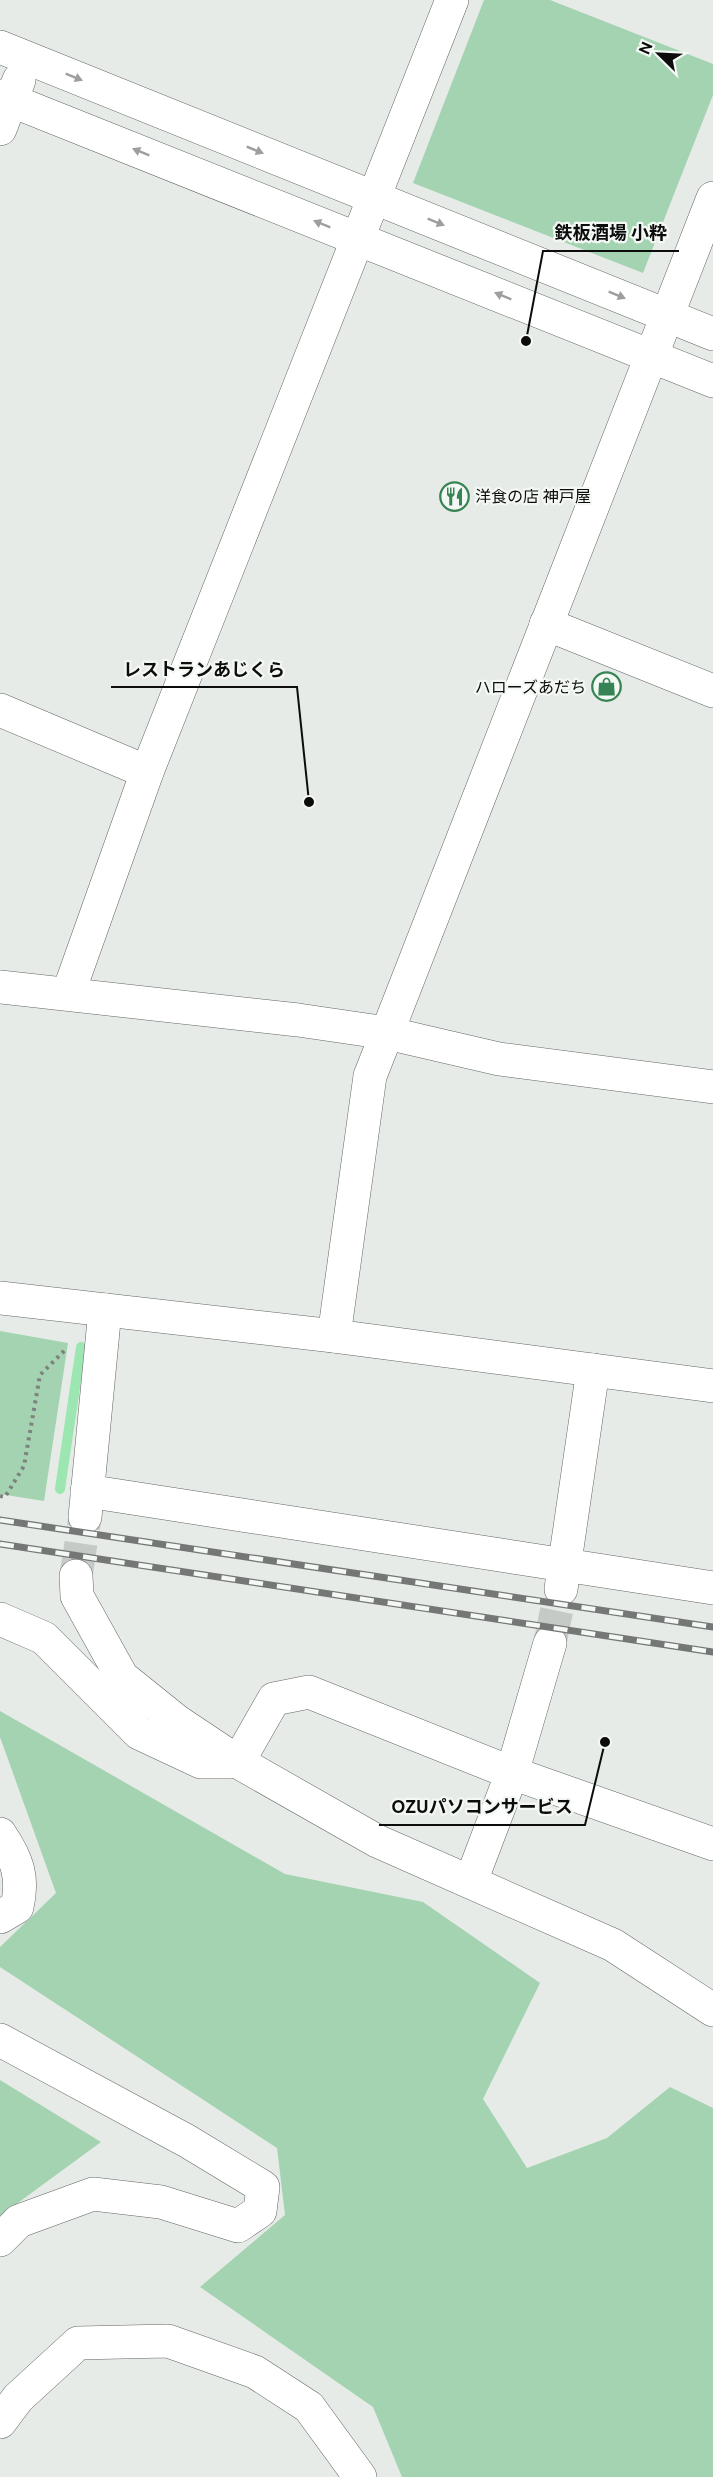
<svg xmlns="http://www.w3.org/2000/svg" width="713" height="2477" viewBox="0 0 713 2477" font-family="Ubuntu,'Noto Sans JP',sans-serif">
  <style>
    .green { fill: #a4d3b1 }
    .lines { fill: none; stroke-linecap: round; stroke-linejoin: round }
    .stream { stroke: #9be6b1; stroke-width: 10 }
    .street-tunnel { stroke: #c5cac6; stroke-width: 33; stroke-dasharray: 33 16; stroke-linecap: butt }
    .street-casing { stroke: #636764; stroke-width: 34 }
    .secondary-casing { stroke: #636764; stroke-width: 34 }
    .path { stroke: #7e817e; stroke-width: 4; stroke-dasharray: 3 4.5; stroke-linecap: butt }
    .street { stroke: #fff; stroke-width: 33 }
    .secondary { stroke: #fff; stroke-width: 33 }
    .rail-casing { stroke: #747775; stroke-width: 7 }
    .rail { stroke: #f4f8f5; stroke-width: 4.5; stroke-dasharray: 14; stroke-linecap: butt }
    .oneway { fill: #9d9e9d }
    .labels { text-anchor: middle; stroke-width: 4.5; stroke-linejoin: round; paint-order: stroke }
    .poi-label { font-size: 16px; fill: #0b0c0b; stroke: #f4f8f5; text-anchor: start }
    .leader { fill: none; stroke: #0b0c0b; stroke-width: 2 }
    .callout-dot { fill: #0b0c0b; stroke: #f4f8f5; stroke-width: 2 }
    .callout-label { font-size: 18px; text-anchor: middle; font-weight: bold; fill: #0b0c0b; stroke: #f4f8f5; stroke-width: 4.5; stroke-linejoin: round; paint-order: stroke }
  </style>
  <rect width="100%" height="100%" fill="#e6ebe7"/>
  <g class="green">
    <polygon points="484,0 550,0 713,64 713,95 643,273 413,183"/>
    <polygon points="0,1331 68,1343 44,1501 0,1494"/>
    <polygon points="0,1711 285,1874 423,1902 540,1983 483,2099 527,2168 607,2138 670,2087 713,2108 713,2477 402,2477 373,2407 200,2287 285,2215 277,2148 0,1967 0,1947 56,1893 0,1737"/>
    <polygon points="0,2080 101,2142 0,2216"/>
  </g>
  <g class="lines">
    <polyline class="stream" points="60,1489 81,1347"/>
    <g class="street-tunnel">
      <polyline points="76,1576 85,1517"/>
      <polyline points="550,1643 561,1589"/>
    </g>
    <defs>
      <g id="street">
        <polyline points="0,47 713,334"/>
        <polyline points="0,96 713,381"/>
        <polyline points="0,129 19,80"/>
        <polyline points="546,624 713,691"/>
        <polyline points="0,710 147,772"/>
        <polyline points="68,994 147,772 452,0"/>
        <polyline points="0,1298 334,1336 713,1386"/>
        <polyline points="334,1336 370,1076 387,1033"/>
        <polyline points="87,1491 713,1588"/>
        <polyline points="85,1517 105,1310"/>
        <polyline points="76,1576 77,1596 122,1677 178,1722 238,1762 377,1841 613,1945 713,2010"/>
        <polyline points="561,1589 593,1370"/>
        <polyline points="0,1619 44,1638 139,1733 201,1762 230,1762"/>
        <polyline points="238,1762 274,1699 309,1692 512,1773 713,1844"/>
        <path d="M0 1834C17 1859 24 1877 17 1907L0 1917"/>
        <polyline points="471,1881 512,1773 550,1643"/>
        <polyline points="0,2040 187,2141 263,2187 260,2211 238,2226 161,2202 93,2194 19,2221 0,2240"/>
        <polyline points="0,2422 18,2398 78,2343 168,2341 255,2372 309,2407 360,2477"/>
      </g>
      <g id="secondary">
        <polyline points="0,987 298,1020 387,1033 499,1059 713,1087"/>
        <polyline points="387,1033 713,198"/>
      </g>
    </defs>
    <use href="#street" class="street-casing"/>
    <use href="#secondary" class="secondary-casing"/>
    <polyline class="path" points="0,1496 5,1497 24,1466 40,1375 66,1349"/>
    <use href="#street" class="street"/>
    <use href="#secondary" class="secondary"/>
    <defs>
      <g id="rail">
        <polyline points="0,1520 713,1627"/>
        <polyline points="0,1544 713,1652"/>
      </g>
    </defs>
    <use href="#rail" class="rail-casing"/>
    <use href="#rail" class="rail"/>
  </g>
  <defs><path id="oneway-solid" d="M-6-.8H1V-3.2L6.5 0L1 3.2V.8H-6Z" transform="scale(1.5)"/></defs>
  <g class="oneway">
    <use href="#oneway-solid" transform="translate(74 77) rotate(22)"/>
    <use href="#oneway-solid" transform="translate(255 150) rotate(22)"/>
    <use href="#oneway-solid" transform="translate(141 152) rotate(-158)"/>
    <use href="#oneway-solid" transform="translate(436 222) rotate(22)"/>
    <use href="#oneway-solid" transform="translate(322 224) rotate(-158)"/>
    <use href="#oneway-solid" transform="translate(617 295) rotate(22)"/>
    <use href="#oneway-solid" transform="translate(503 296) rotate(-158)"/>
  </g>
  <defs>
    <symbol id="restaurant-ring" viewBox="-11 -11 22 22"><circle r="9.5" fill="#f4f8f5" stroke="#368453" stroke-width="1.5"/><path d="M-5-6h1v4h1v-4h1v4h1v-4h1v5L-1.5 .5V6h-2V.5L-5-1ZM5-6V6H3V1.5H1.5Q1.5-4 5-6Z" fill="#368453"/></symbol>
    <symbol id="shop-ring" viewBox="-11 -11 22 22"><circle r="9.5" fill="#f4f8f5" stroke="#368453" stroke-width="1.5"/><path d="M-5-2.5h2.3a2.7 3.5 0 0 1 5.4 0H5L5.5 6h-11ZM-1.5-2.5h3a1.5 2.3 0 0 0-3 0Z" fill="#368453"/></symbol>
  </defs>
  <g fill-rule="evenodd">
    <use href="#restaurant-ring" x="438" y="480" width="33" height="33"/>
    <use href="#shop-ring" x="590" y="670" width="33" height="33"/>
  </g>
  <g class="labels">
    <g class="poi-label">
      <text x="475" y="502">洋食の店 神戸屋</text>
      <text x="586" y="693" text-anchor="end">ハローズあだち</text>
    </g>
  </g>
  <path class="leader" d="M526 341L543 251H679M309 802L297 687H111M605 1742L585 1825H379"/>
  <g class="callout-dot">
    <circle cx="526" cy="341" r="6"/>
    <circle cx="309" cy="802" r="6"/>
    <circle cx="605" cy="1742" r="6"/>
  </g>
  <g class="callout-label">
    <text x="611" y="239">鉄板酒場 小粋</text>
    <text x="204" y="676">レストランあじくら</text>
    <text x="482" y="1813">OZUパソコンサービス</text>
  </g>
  <g transform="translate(659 54) rotate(294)" stroke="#f4f8f5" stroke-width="4.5" paint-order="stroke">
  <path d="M0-4.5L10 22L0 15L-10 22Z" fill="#0b0c0b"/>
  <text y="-9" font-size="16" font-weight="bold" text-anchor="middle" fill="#0b0c0b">N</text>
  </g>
</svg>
